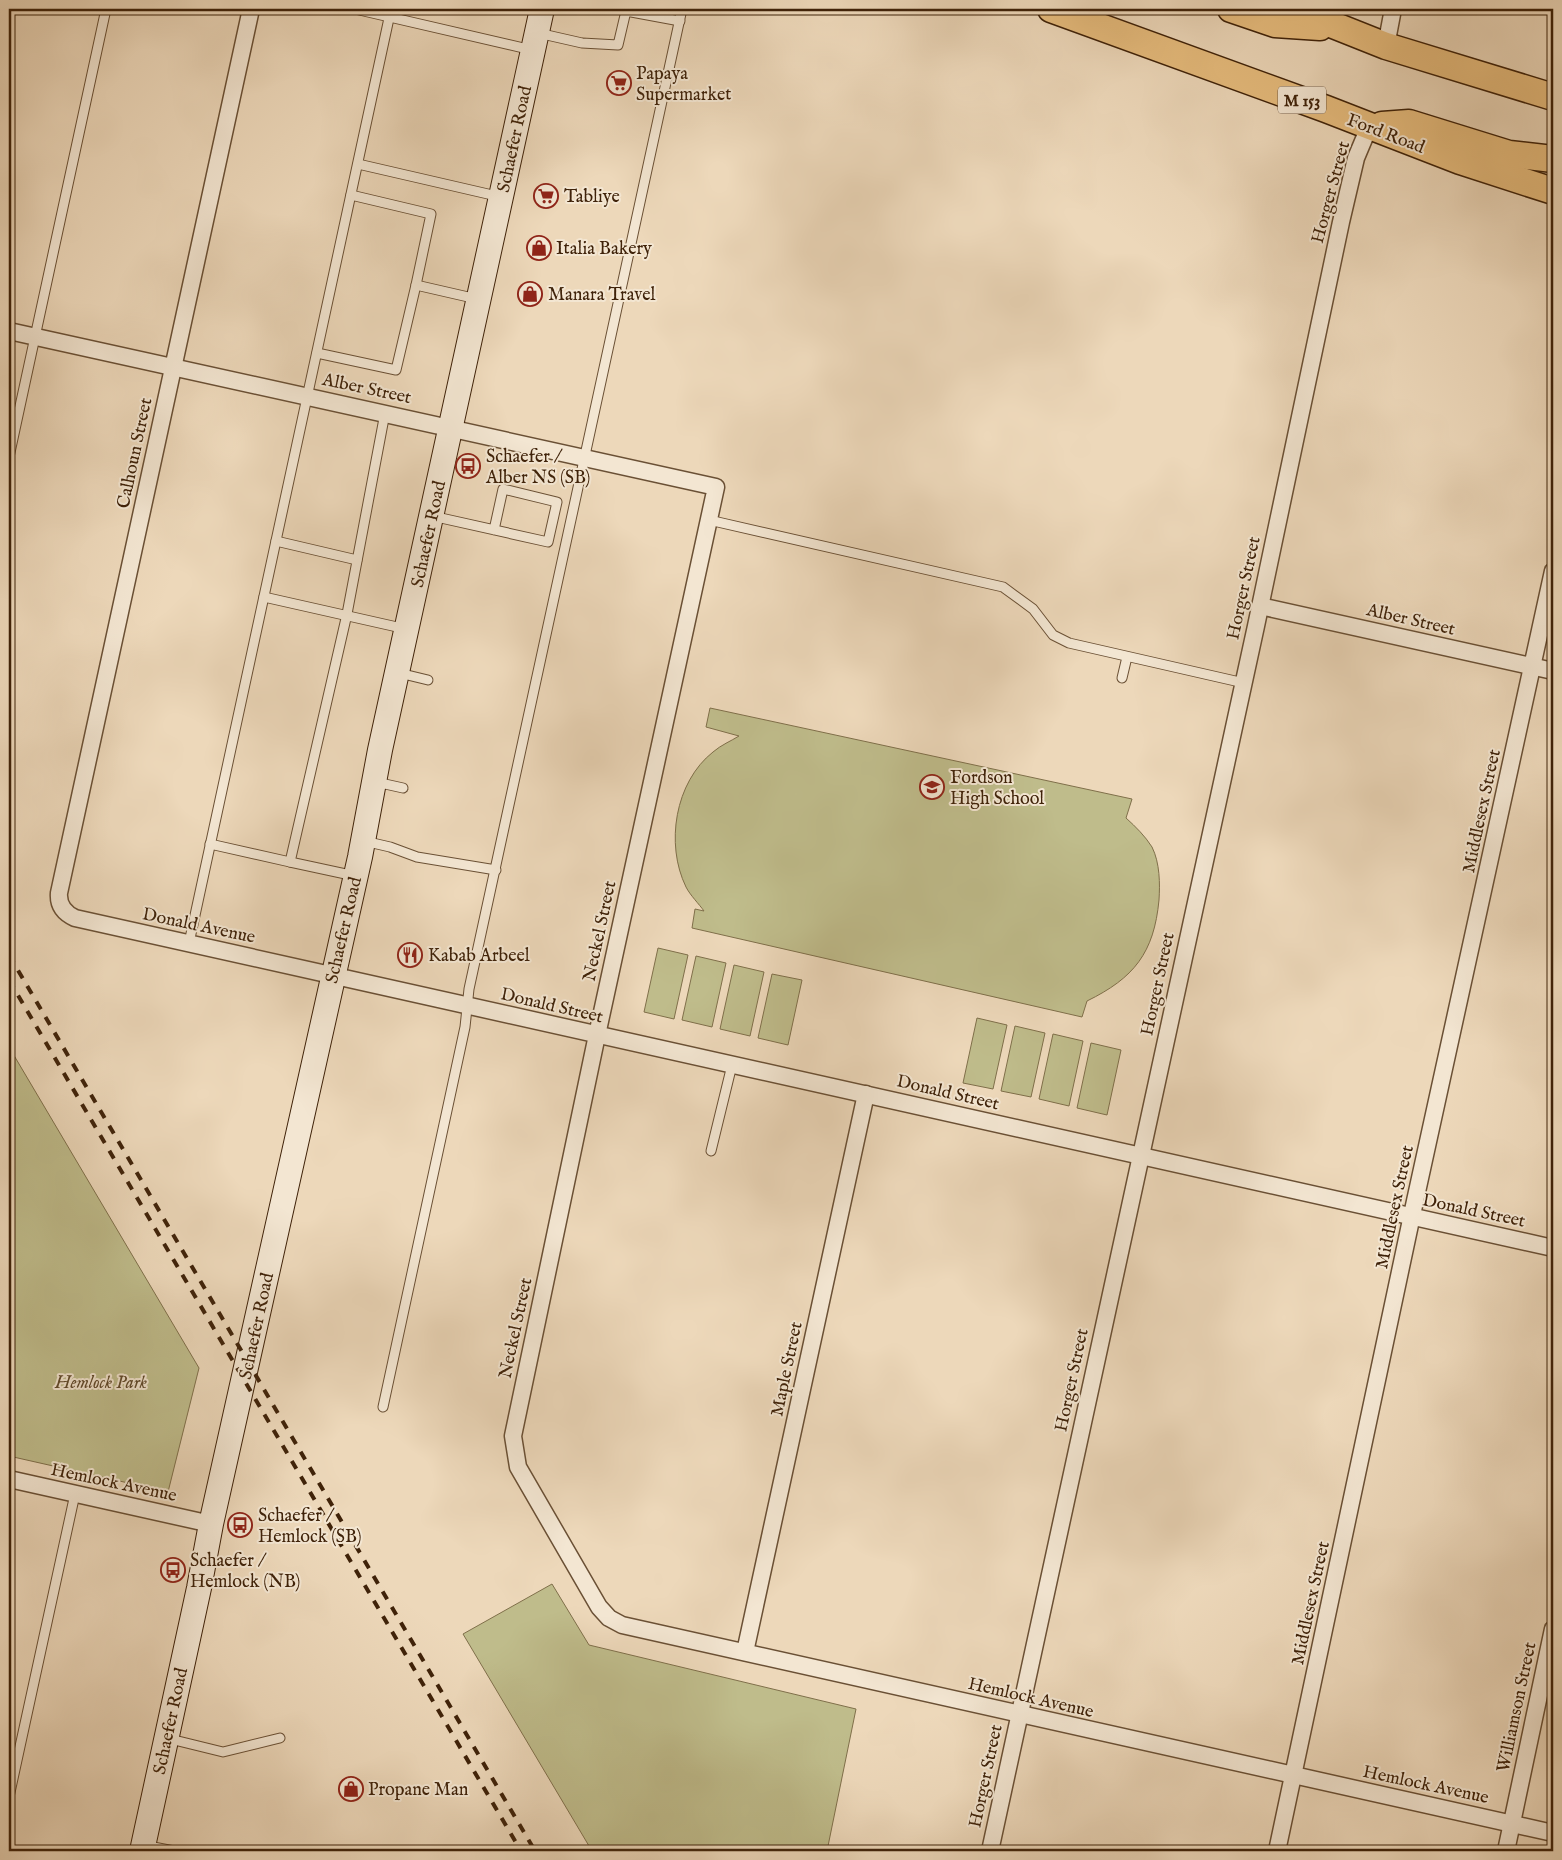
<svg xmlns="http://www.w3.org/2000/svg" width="1562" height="1860" viewBox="0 0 1562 1860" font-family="'IM FELL English',serif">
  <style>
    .green { fill: #bfbc8b; stroke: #7f6f4a }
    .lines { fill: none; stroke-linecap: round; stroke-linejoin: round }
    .service-casing { stroke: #6a5035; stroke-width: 11 }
    .minor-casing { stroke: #6a5035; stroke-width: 19 }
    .secondary-casing { stroke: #3f2209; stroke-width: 26 }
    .primary-casing { stroke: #3f2209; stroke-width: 29 }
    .service { stroke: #f3e6d2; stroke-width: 9 }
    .minor { stroke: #f3e6d2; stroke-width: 16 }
    .secondary { stroke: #f3e6d2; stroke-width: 24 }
    .primary { stroke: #e6bc7d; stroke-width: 26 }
    .rail { stroke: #3f2209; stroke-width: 4; stroke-dasharray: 9 9; stroke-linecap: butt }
    .labels { text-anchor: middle; stroke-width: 4; stroke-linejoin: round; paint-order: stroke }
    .shield { fill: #f3e6d2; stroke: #755d45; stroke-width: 1 }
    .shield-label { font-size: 16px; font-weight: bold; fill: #3f2209 }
    .poi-label { font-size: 18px; fill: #3f2209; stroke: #f3e6d2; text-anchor: start }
    .street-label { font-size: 18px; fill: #3f2209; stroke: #f3e6d2 }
    .park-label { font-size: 18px; font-style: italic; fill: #5f482a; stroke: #f3e6d2 }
  </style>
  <rect width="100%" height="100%" fill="#edd8ba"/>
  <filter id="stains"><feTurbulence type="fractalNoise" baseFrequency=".004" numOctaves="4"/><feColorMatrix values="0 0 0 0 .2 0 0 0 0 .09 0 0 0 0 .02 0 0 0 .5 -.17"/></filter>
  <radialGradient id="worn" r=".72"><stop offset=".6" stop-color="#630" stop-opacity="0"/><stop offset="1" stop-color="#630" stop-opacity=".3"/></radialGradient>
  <g class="green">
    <path d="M710 708 1132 799 1126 818C1136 827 1145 836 1152 847 1160 863 1160 884 1159 900 1154 953 1134 978 1087 1001L1082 1017 692 928 695 909 704 911C699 904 690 895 686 887 665 844 675 782 713 752 721 745 731 741 739 736L706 727Z"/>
    <polygon points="658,948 688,955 674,1019 644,1012"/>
    <polygon points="696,956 726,963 712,1027 682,1020"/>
    <polygon points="734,965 764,972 750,1036 720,1029"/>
    <polygon points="772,974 802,980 788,1045 758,1038"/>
    <polygon points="977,1018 1007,1025 993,1089 963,1083"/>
    <polygon points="1015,1026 1045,1033 1031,1097 1001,1091"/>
    <polygon points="1053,1034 1083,1041 1069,1106 1039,1099"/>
    <polygon points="1091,1043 1121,1050 1107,1115 1077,1108"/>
    <polygon points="9,1047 199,1368 168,1492 9,1456"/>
    <polygon points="552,1584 589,1645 856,1709 827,1851 592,1851 463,1634"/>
  </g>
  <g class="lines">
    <defs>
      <g id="service">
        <polyline points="355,9 532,50"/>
        <polyline points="538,33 582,43 618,45 626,11 680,21"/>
        <polyline points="358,164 501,197"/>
        <polyline points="351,195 431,214 416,285"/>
        <polyline points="317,353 396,370 416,285 477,299"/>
        <polyline points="9,457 106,9"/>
        <polyline points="432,516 548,542 557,502 503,489 494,530"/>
        <polyline points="709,520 1003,587 1033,609 1053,635 1069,643 1244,683"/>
        <polyline points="276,541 357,560"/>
        <polyline points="264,597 406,629"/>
        <polyline points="399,673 428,680"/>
        <polyline points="1122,678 1127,657"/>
        <polyline points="376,782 403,788"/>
        <polyline points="364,841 390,847 417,857 496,870"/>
        <polyline points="210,844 290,862"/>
        <polyline points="355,876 290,862 347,614 385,413"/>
        <polyline points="189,943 391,9"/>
        <polyline points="711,1151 732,1065"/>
        <polyline points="383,1407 465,1027 469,989 682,9"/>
        <polyline points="166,1738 223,1752 280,1738"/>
        <polyline points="9,1797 75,1494"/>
        <polyline points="143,1845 174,1851"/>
      </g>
      <g id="minor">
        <path d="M251 9 59 893C58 905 64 913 75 918 568 1027 1060 1141 1553 1248"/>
        <polyline points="1386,46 1393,9"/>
        <polyline points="9,331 716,487 597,1035 513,1436 518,1467 599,1607 609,1618 622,1625 1553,1833"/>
        <polyline points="1260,606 1553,671"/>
        <polyline points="9,1479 211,1524"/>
        <polyline points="745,1652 866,1094"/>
        <polyline points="990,1851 1256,626 1341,222 1356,158 1369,127"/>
        <polyline points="1277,1851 1415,1201 1553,571"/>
        <polyline points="1506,1851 1553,1629"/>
      </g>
      <polyline id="secondary" points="142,1851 199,1588 211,1524 360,857 380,750 542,9"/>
      <g id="primary">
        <polyline points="1051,9 1326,109 1460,161 1553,191"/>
        <polyline points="1231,9 1275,24 1320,27"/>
        <polyline points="1293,9 1386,46 1553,97"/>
        <polyline points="1382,125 1409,123 1509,154 1553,159"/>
      </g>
    </defs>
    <use href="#service" class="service-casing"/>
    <use href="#minor" class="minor-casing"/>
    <use href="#secondary" class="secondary-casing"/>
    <use href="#primary" class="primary-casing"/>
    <use href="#service" class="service"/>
    <use href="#minor" class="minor"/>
    <use href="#secondary" class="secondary"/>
    <use href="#primary" class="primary"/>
    <g class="rail">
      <polyline points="9,955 535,1851"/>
      <polyline points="9,980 521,1851"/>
    </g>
  </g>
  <defs>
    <symbol id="supermarket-ring" viewBox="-11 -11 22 22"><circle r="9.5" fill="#f3e6d2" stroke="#8f2418" stroke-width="1.5"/><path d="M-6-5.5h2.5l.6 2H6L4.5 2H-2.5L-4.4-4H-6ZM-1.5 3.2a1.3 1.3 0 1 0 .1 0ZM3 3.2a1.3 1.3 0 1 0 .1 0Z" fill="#8f2418"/></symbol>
    <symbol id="shop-ring" viewBox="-11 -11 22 22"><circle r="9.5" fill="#f3e6d2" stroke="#8f2418" stroke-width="1.5"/><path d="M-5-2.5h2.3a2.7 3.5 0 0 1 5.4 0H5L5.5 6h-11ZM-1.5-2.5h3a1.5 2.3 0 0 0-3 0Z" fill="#8f2418"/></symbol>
    <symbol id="bus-ring" viewBox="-11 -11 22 22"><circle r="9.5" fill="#f3e6d2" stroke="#8f2418" stroke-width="1.5"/><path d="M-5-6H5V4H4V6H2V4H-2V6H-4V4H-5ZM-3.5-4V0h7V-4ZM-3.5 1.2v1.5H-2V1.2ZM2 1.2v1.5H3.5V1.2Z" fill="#8f2418"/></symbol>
    <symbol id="school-ring" viewBox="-11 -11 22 22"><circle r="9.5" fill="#f3e6d2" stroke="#8f2418" stroke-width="1.5"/><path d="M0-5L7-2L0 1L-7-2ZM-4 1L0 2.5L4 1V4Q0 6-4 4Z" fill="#8f2418"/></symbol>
    <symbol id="restaurant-ring" viewBox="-11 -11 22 22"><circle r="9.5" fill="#f3e6d2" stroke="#8f2418" stroke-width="1.5"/><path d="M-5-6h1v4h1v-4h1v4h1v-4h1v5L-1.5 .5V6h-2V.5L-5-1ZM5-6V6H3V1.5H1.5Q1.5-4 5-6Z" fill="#8f2418"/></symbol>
  </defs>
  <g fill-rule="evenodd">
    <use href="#supermarket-ring" x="605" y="69" width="28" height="28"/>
    <use href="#supermarket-ring" x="532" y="182" width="28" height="28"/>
    <use href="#shop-ring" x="525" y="234" width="28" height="28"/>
    <use href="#shop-ring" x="516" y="280" width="28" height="28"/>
    <use href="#bus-ring" x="454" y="452" width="28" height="28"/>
    <use href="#school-ring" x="918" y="773" width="28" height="28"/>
    <use href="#restaurant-ring" x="396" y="941" width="28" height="28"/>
    <use href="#bus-ring" x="226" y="1511" width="28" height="28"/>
    <use href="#bus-ring" x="159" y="1556" width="28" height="28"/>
    <use href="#shop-ring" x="337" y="1775" width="28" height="28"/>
  </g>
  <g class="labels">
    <rect class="shield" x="1278" y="86.5" width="48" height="27" rx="4"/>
    <g class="shield-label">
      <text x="1302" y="106">M 153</text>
    </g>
    <g class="poi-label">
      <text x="636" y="79">Papaya<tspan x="636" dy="21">Supermarket</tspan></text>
      <text x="564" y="202">Tabliye</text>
      <text x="556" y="254">Italia Bakery</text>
      <text x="548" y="300">Manara Travel</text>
      <text x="486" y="462">Schaefer /<tspan x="486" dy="21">Alber NS (SB)</tspan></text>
      <text x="950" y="783">Fordson<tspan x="950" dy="21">High School</tspan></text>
      <text x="428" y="961">Kabab Arbeel</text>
      <text x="258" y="1521">Schaefer /<tspan x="258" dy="21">Hemlock (SB)</tspan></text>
      <text x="190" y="1566">Schaefer /<tspan x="190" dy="21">Hemlock (NB)</tspan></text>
      <text x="368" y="1795">Propane Man</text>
    </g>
    <g class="street-label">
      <text transform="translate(1386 133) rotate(21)" y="6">Ford Road</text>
      <text transform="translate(514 139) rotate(-78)" y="6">Schaefer Road</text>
      <text transform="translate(1330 192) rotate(-75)" y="6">Horger Street</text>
      <text transform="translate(367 388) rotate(12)" y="6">Alber Street</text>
      <text transform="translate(134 453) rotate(-78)" y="6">Calhoun Street</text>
      <text transform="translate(428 534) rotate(-78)" y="6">Schaefer Road</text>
      <text transform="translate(1243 588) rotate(-78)" y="6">Horger Street</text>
      <text transform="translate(1411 619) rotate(13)" y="6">Alber Street</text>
      <text transform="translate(1481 811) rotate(-78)" y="6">Middlesex Street</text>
      <text transform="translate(199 925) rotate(12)" y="6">Donald Avenue</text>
      <text transform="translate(343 930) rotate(-77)" y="6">Schaefer Road</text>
      <text transform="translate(599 931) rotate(-78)" y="6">Neckel Street</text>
      <text transform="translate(1157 984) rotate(-78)" y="6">Horger Street</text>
      <text transform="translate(552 1005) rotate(13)" y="6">Donald Street</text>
      <text transform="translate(948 1092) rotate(13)" y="6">Donald Street</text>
      <text transform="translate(1394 1207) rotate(-78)" y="6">Middlesex Street</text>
      <text transform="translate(1474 1210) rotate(12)" y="6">Donald Street</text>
      <text transform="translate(256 1326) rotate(-78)" y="6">Schaefer Road</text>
      <text transform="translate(515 1328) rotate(-78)" y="6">Neckel Street</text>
      <text transform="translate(786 1369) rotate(-78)" y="6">Maple Street</text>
      <text transform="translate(1071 1380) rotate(-78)" y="6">Horger Street</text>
      <text transform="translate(114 1482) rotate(12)" y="6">Hemlock Avenue</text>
      <text transform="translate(1310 1603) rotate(-78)" y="6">Middlesex Street</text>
      <text transform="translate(1031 1697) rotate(13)" y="6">Hemlock Avenue</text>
      <text transform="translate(1516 1707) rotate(-78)" y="6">Williamson Street</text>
      <text transform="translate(170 1721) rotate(-78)" y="6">Schaefer Road</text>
      <text transform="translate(985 1776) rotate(-78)" y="6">Horger Street</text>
      <text transform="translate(1426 1784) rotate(12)" y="6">Hemlock Avenue</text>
    </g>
    <g class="park-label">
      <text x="101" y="1388">Hemlock Park</text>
    </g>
  </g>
  <rect width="1562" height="1860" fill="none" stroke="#edd8ba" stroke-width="30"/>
  <rect x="10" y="10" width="1542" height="1840" fill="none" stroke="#3f2209" stroke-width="2.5"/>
  <rect x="15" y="15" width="1532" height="1830" fill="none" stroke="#3f2209"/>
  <rect width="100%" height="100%" filter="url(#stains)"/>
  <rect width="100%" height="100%" fill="url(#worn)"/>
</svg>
